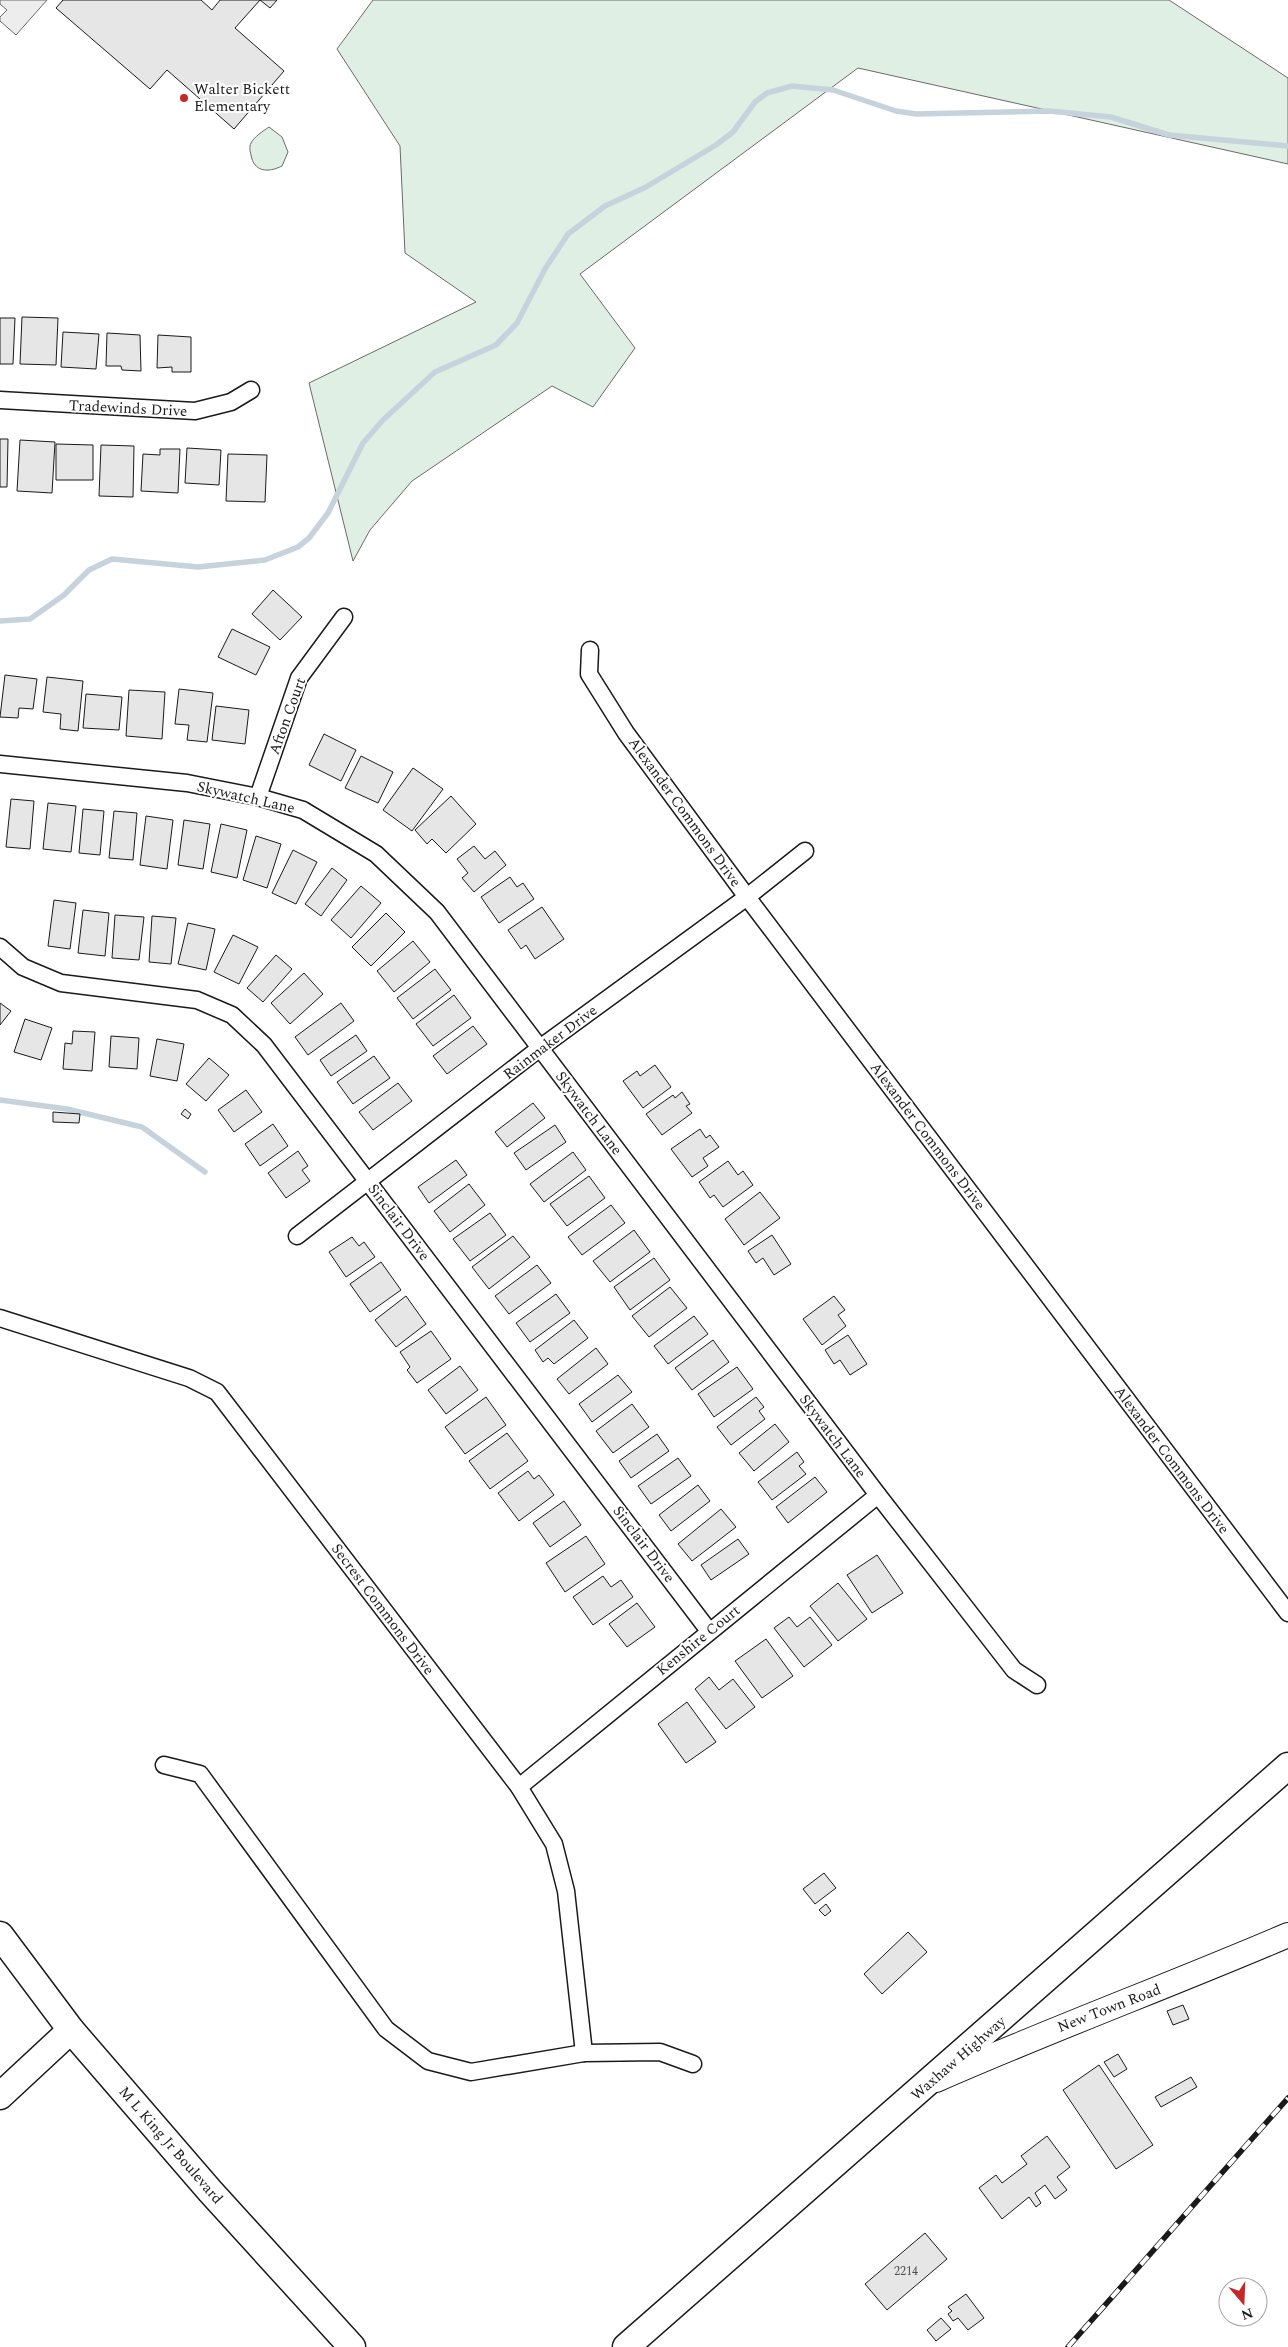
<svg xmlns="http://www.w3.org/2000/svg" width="1288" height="2347" viewBox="0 0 1288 2347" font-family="Spectral,serif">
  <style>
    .green { fill: #e0efe3; stroke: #6a6a6a }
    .parking { fill: #ededed; stroke: #6a6a6a }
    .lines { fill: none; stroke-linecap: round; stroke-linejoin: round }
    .stream { stroke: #c6d2dc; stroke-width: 5.5 }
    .building { fill: #e6e6e6; stroke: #1a1a1a }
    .minor-casing { stroke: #1a1a1a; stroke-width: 19 }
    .secondary-casing { stroke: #1a1a1a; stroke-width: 26 }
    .primary-casing { stroke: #1a1a1a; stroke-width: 29 }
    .minor { stroke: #fff; stroke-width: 16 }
    .secondary { stroke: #fff; stroke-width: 24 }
    .primary { stroke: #fff; stroke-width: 26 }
    .rail-casing { stroke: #1a1a1a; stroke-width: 5.5 }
    .rail { stroke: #fff; stroke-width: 4; stroke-dasharray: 11; stroke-linecap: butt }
    .poi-dot { fill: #c62828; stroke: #fff; stroke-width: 2 }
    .labels { text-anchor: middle; stroke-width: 4; stroke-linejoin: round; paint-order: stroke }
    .number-label { font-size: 12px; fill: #4d4d4d }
    .poi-label { font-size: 15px; fill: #1a1a1a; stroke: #fff; text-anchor: start }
    .street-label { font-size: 15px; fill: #1a1a1a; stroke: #fff }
  </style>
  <rect width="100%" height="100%" fill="#fff"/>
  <g class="green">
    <polygon points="373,0 1169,0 1288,78 1288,164 858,68 580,274 635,348 593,407 552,386 412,481 370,530 353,561 309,383 476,302 405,253 400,146 337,49"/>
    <path d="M269 127 282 137 288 152 282 166C268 173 254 172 251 155 250 151 249 147 251 143 254 137 263 131 269 127Z"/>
  </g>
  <polygon class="parking" points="0,0 47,0 16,35 0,21 0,17 7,10 0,4"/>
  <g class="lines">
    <g class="stream">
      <polyline points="0,621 30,619 64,595 89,570 112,559 198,567 265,560 298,547 309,538 328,513 363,443 383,420 435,372 496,345 517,323 545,269 568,234 605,206 646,187 716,145 733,132 755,102 767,93 792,86 833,90 896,111 916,114 1049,111 1111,117 1169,135 1288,146"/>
      <polyline points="0,1100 67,1109 142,1127 205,1172"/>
    </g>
  </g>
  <g class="building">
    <polygon points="63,0 201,0 212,10 220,0 260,0 235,28 284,71 234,129 167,70 150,89 56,8"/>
    <polygon points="260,0 277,0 270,8"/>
    <polygon points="22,317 58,318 56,365 20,364"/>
    <polygon points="0,318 15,318 13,364 0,364"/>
    <polygon points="63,332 99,334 96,369 61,367"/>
    <polygon points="107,333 140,335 141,371 122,370 121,366 106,366"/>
    <polygon points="158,335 191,337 191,372 172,372 172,367 157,368"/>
    <polygon points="0,439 8,439 7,487 0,487"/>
    <polygon points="20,440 55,442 52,493 17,491"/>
    <polygon points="56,444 93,445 93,480 56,480"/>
    <polygon points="101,445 134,446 133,497 99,496"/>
    <polygon points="187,448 221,450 219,485 185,483"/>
    <polygon points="160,449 180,449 178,493 141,491 143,454 160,455"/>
    <polygon points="228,454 267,455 265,502 226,501"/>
    <polygon points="273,590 302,617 280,640 252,614"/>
    <polygon points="232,629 270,647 256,675 218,657"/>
    <polygon points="5,675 37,679 33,709 19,708 18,718 0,717"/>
    <polygon points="47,677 83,681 78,731 60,729 61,714 43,712"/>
    <polygon points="179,689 213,693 207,742 187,740 189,725 175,724"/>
    <polygon points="129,690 165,692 162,739 126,736"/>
    <polygon points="86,694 122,697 119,730 83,728"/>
    <polygon points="216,706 249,710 245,744 212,740"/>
    <polygon points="324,734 356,750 341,781 309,765"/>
    <polygon points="361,756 393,772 378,803 345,788"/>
    <polygon points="413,768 443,789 412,831 383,810"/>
    <polygon points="451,796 476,824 446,853 432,839 427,844 415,830"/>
    <polygon points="11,799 34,801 30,849 6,847"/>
    <polygon points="48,803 76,806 71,852 43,849"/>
    <polygon points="83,809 104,811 100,855 79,853"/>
    <polygon points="114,811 137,813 133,860 109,858"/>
    <polygon points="146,816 173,820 167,869 140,865"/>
    <polygon points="184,820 210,824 203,869 178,865"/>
    <polygon points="221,824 247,830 237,878 211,872"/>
    <polygon points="256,836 281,844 267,888 243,880"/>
    <polygon points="474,846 485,859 495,851 506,865 474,892 462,878 468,873 457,859"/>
    <polygon points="293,850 317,862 296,904 272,893"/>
    <polygon points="332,868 347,880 321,916 305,904"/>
    <polygon points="510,877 517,887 523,883 534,899 499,923 481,897"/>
    <polygon points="361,886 381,903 351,938 331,920"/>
    <polygon points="54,900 76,903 70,949 48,946"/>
    <polygon points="542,907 564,939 535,959 526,945 521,949 508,930"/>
    <polygon points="83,910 109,913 105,956 78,953"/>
    <polygon points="386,913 405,932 371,966 352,947"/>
    <polygon points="115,915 144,917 139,960 112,958"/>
    <polygon points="152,916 176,918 171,964 149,962"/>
    <polygon points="188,923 215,929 206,970 178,964"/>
    <polygon points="233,935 258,947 239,984 214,972"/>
    <polygon points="413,941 430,962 394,992 377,971"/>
    <polygon points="276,955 292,969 263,1002 247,988"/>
    <polygon points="435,969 451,990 413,1019 397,998"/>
    <polygon points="304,973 323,994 290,1024 271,1003"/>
    <polygon points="454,995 471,1018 433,1046 416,1024"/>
    <polygon points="0,1003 11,1011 0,1025"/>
    <polygon points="341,1003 354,1021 308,1055 295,1037"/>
    <polygon points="25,1019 52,1028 41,1060 14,1052"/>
    <polygon points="473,1026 487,1044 447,1074 433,1056"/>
    <polygon points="73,1031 95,1032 92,1071 63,1069 65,1043 72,1044"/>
    <polygon points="356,1035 367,1051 331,1076 320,1060"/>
    <polygon points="111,1036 139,1038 137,1069 109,1067"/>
    <polygon points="157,1039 184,1044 177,1081 150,1076"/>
    <polygon points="374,1056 390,1078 353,1104 337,1082"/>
    <polygon points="209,1058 229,1075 206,1101 186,1084"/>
    <polygon points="655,1065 671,1087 643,1108 623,1081 637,1071 640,1076"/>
    <polygon points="398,1083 412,1101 373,1130 359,1112"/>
    <polygon points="246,1090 262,1112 234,1132 218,1110"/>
    <polygon points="682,1092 690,1104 686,1106 692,1113 662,1135 646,1114 673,1095 675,1098"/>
    <polygon points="533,1103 545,1118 507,1147 495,1132"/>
    <polygon points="185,1109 191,1114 188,1119 181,1114"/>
    <polygon points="53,1112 80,1114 79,1123 53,1122"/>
    <polygon points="273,1124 288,1146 260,1166 245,1144"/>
    <polygon points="555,1125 566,1142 526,1170 514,1153"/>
    <polygon points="700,1129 706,1138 710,1135 719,1147 703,1158 708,1166 692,1177 671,1149"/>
    <polygon points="298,1151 308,1166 302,1170 310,1181 286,1198 268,1173"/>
    <polygon points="573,1152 586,1170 544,1202 530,1184"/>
    <polygon points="456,1160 467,1175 429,1203 418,1187"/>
    <polygon points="728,1161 738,1175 743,1171 753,1185 723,1207 714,1195 710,1198 699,1182"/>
    <polygon points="589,1176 605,1198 567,1226 550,1204"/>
    <polygon points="469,1184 485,1205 450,1232 434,1211"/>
    <polygon points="760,1192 780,1218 744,1245 725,1219"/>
    <polygon points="611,1205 625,1223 582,1255 568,1237"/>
    <polygon points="490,1213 506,1235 470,1261 453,1239"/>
    <polygon points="634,1230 650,1252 610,1282 593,1261"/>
    <polygon points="772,1235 791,1264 774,1275 763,1258 756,1263 748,1251"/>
    <polygon points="513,1236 530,1257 489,1289 472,1267"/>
    <polygon points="352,1237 359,1246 364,1242 375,1257 346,1277 329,1252"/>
    <polygon points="654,1258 670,1280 630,1310 614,1287"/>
    <polygon points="381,1262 401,1290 370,1312 350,1284"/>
    <polygon points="537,1265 551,1283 509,1314 495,1296"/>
    <polygon points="670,1287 687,1308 649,1337 632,1316"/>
    <polygon points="556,1294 570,1313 530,1342 516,1323"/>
    <polygon points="406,1296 426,1324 396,1347 375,1320"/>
    <polygon points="834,1296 845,1310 838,1315 846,1326 822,1345 803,1319"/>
    <polygon points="694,1316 708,1334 668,1364 654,1346"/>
    <polygon points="574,1320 588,1338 554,1364 548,1358 543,1362 535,1350"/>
    <polygon points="431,1331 451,1359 417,1383 407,1370 410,1367 400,1352"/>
    <polygon points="848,1335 867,1364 850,1375 840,1360 834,1364 825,1350"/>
    <polygon points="713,1340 729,1362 692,1390 675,1368"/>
    <polygon points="596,1348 608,1364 569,1394 557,1379"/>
    <polygon points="460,1366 478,1390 446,1414 428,1390"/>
    <polygon points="737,1367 753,1389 714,1417 698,1394"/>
    <polygon points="618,1375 632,1392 592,1422 579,1404"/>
    <polygon points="486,1397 506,1425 465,1454 445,1427"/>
    <polygon points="756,1397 764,1407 759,1411 765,1419 731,1445 717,1427"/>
    <polygon points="632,1404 649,1427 613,1453 596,1431"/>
    <polygon points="775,1424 789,1442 754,1471 739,1453"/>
    <polygon points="507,1433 528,1461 490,1489 469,1461"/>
    <polygon points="657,1434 669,1451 631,1478 619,1461"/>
    <polygon points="797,1452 804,1462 799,1466 806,1474 772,1500 758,1482"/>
    <polygon points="678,1458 691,1476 651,1504 638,1486"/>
    <polygon points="528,1471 534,1479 539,1475 554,1495 519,1521 498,1493"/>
    <polygon points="815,1477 827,1492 788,1523 776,1507"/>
    <polygon points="698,1485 710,1501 671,1531 659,1515"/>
    <polygon points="564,1501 581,1525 550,1547 533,1523"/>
    <polygon points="721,1509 736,1527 692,1561 678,1544"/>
    <polygon points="586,1536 605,1564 565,1592 546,1563"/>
    <polygon points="738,1539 749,1554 711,1580 701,1565"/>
    <polygon points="877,1555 903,1593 872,1613 847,1575"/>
    <polygon points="603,1576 611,1587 621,1580 633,1597 593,1625 573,1597"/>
    <polygon points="838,1583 867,1619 838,1641 810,1606"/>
    <polygon points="637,1603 655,1627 627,1647 609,1624"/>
    <polygon points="789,1617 797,1627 810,1617 832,1645 804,1667 774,1628"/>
    <polygon points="766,1639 793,1676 762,1698 735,1661"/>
    <polygon points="709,1677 719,1690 733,1679 755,1707 726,1729 695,1689"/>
    <polygon points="687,1702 716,1742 686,1763 658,1724"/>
    <polygon points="824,1873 836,1888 815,1904 803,1889"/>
    <polygon points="826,1904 831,1911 825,1916 819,1910"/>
    <polygon points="908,1932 927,1952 882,1994 864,1974"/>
    <polygon points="1183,2005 1189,2019 1173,2025 1167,2011"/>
    <polygon points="1118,2054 1127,2069 1114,2077 1104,2062"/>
    <polygon points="1099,2065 1153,2145 1116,2169 1063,2090"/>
    <polygon points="1191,2077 1197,2087 1161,2107 1155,2097"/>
    <polygon points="1047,2136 1070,2167 1057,2177 1067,2190 1055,2199 1045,2185 1035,2193 1041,2203 1036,2207 1029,2197 1002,2219 979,2188 996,2175 1002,2183 1027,2164 1021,2156"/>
    <polygon points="925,2233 947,2259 887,2310 865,2284"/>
    <polygon points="966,2294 984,2318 968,2330 958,2318 953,2321 948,2314 952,2311 948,2307"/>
    <polygon points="941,2318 951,2329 936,2341 927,2330"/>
  </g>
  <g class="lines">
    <defs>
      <g id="minor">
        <polyline points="0,400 195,411 231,402 251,390"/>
        <polyline points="590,650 589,674 626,733 747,897 1288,1613"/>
        <polyline points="0,764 187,783 258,797 303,810 376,854 437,912 878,1495 1014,1670 1037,1685"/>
        <polyline points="258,797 299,678 344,617"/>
        <polyline points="0,947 23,967 61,983 197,1000 232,1015 264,1045 709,1631"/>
        <polyline points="297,1236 540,1048 747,897 805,851"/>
        <polyline points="0,1318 189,1378 217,1392 519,1787 554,1844 566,1891 584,2053"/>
        <polyline points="164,1765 200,1774 386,2029 428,2061 471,2072 584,2053 660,2052 693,2064"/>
        <polyline points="519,1787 878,1495"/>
      </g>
      <path id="secondary" d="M936 2080C1052 2029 1171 1985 1288 1935"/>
      <g id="primary">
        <polyline points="0,1935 71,2030 210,2191 352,2347"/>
        <polyline points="0,2096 71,2030"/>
        <polyline points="626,2347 1288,1766"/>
      </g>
    </defs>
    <use href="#minor" class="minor-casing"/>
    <use href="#secondary" class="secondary-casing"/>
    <use href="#primary" class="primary-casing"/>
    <use href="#minor" class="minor"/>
    <use href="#secondary" class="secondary"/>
    <use href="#primary" class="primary"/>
    <defs>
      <polyline id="rail" points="1068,2347 1288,2098"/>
    </defs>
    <use href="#rail" class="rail-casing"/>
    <use href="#rail" class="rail"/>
  </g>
  <circle class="poi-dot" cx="184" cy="98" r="5"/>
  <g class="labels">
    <g class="number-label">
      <text x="906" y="2275">2214</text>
    </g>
    <g class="poi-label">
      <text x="194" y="94">Walter Bickett<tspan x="194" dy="17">Elementary</tspan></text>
    </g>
    <g class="street-label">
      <text transform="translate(128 408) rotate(3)" y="5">Tradewinds Drive</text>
      <text transform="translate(287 716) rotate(-70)" y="5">Afton Court</text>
      <text transform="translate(246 797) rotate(13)" y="5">Skywatch Lane</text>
      <text transform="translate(685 812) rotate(54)" y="5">Alexander Commons Drive</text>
      <text transform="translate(550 1042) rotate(-37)" y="5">Rainmaker Drive</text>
      <text transform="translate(589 1113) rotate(53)" y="5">Skywatch Lane</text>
      <text transform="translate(928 1136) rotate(53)" y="5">Alexander Commons Drive</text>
      <text transform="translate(399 1222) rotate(53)" y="5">Sinclair Drive</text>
      <text transform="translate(833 1436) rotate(53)" y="5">Skywatch Lane</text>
      <text transform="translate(1172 1460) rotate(53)" y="5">Alexander Commons Drive</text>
      <text transform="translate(644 1544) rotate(53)" y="5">Sinclair Drive</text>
      <text transform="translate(383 1609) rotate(53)" y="5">Secrest Commons Drive</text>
      <text transform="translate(698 1640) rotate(-39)" y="5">Kenshire Court</text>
      <text transform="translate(1109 2008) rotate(-21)" y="5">New Town Road</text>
      <text transform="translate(958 2058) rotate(-41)" y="5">Waxhaw Highway</text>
      <text transform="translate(171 2145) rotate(49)" y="5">M L King Jr Boulevard</text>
    </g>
  </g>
  <g transform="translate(1243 2302) rotate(161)"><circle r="24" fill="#ffffff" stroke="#a3a3a3"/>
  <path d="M0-4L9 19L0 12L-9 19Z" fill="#c62828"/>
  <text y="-8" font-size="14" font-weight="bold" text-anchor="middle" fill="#1a1a1a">N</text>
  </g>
</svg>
